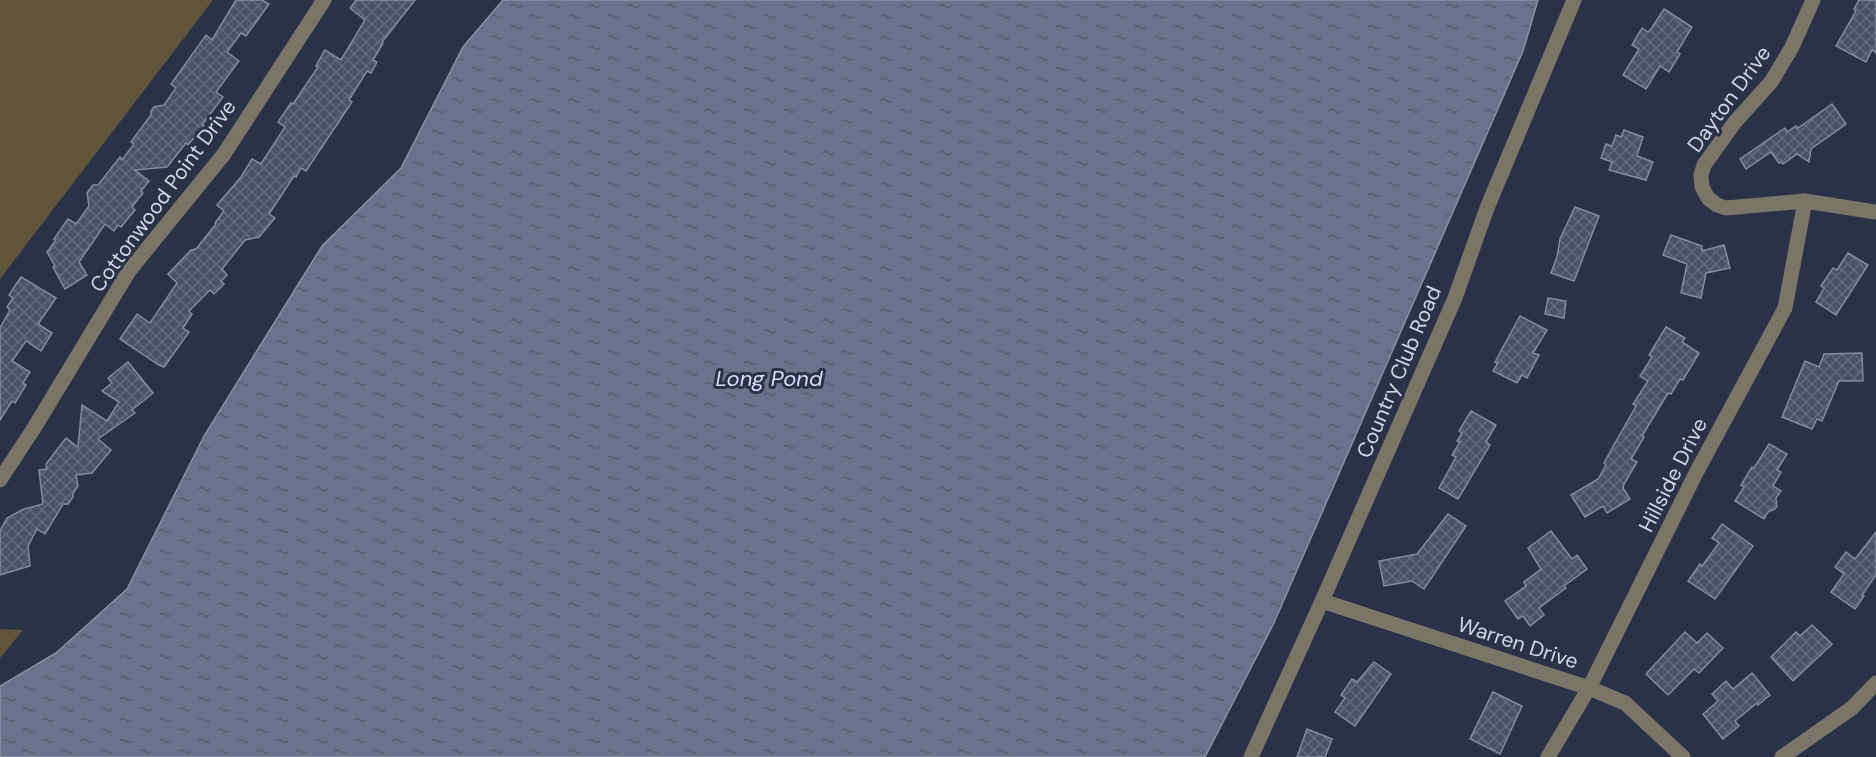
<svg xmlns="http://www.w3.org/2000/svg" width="1876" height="757" viewBox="0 0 1876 757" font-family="'DM Sans',sans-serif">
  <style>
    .green { fill: #5e553b }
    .water { fill: url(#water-ripples); stroke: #8990a8; stroke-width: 1.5 }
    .building { fill: url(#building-cross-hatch); stroke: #828aa5; stroke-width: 1.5 }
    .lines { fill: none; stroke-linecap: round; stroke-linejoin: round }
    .minor { stroke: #797568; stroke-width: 15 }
    .labels { text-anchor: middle; stroke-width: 6; stroke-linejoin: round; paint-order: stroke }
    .street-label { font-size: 21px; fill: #d2d6e5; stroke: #2b3147 }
    .water-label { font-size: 22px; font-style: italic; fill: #d4ddfd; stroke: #2b3147 }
  </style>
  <defs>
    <pattern id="water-ripples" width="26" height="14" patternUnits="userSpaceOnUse" patternTransform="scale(1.5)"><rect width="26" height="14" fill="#6a728e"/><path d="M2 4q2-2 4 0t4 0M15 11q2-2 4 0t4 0" fill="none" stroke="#595e71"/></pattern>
    <pattern id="building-cross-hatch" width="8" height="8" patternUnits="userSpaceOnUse" patternTransform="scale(1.5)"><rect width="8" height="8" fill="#4b516a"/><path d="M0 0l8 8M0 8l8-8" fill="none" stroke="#64697f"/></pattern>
  </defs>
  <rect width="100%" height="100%" fill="#2b3147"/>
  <g class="green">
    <polygon points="0,0 213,0 0,279"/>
    <polygon points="0,629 23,630 0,658"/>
  </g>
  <polygon class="water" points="503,0 1538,0 1523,51 1273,625 1205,757 0,757 0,686 56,653 127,589 204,436 322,246 401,168 463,47"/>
  <g class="building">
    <polygon points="236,0 262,0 269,4 246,36 241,33 227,52 239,61 216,92 223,97 202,125 204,126 188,145 186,143 167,167 135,170 149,181 141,191 143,193 132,207 135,210 121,227 118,225 114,231 105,224 79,262 87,275 65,289 53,267 55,266 47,252 56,240 54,239 68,219 76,224 89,206 87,193 93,185 98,185 120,157 122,160 134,144 131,142 151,115 151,111 154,107 164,105 176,88 171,84 206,35 212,40"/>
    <polygon points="356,0 415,0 382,42 383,43 373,60 377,62 371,73 367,71 349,100 352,102 306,171 301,168 296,177 294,176 269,214 275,218 259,237 245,240 222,269 227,275 221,281 224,284 214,294 210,290 189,311 192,314 183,328 189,332 164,367 159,365 120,339 137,314 150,323 177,283 168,274 191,250 196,249 216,224 215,223 224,211 217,205 241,177 252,159 261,164 285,127 278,122 291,103 293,104 318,67 316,66 318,62 325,50 341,60 365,20 350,8"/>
    <polygon points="1859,0 1876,0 1876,53 1872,50 1866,62 1836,46 1856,11 1854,9"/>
    <polygon points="1664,9 1692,27 1677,52 1680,54 1669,72 1660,66 1646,89 1623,75 1639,49 1632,45 1642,28 1648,32 1651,29"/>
    <polygon points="1832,104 1846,124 1811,149 1809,162 1797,154 1783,164 1781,162 1779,163 1771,152 1746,169 1740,159 1785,128 1787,132 1796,126 1798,128"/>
    <polygon points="1624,130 1643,137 1637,156 1653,162 1646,180 1609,170 1612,162 1601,158 1606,144 1612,146 1616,135 1621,137"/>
    <polygon points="1575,207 1599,216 1574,281 1551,273 1557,257 1560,239"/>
    <polygon points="1671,235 1702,246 1702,251 1724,245 1730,268 1706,273 1701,298 1681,293 1687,264 1663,255"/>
    <polygon points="1848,253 1868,265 1836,315 1816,302 1824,288 1821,286 1833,268 1837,270"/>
    <polygon points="21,277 56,298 38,324 52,333 41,351 26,341 12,361 30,372 23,383 26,385 15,403 12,401 0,420 0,328 10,310 7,307 13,298 9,295"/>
    <polygon points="1548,298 1566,301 1564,318 1545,314"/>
    <polygon points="1520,316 1547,330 1533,353 1539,355 1527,378 1522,375 1517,383 1493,371 1498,363 1495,362"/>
    <polygon points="1666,327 1685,338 1682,342 1699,353 1683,380 1680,379 1671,394 1668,393 1642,436 1644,437 1631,459 1637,462 1624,484 1623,488 1630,499 1607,513 1603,506 1585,517 1571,495 1598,479 1606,465 1604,463 1611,450 1636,406 1633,404 1648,381 1640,376 1652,357 1649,355"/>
    <polygon points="1862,353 1863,381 1839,381 1822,421 1817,419 1812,429 1782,417 1805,361 1819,367 1824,354"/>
    <polygon points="128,362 153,393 132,410 135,413 98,439 111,450 92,473 76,475 78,486 73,493 73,497 68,504 63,504 45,534 37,529 28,546 30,566 0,575 0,531 7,518 24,509 43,504 39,470 47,469 46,464 66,438 78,447 82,405 107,421 119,402 102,391 112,383 108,378"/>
    <polygon points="1471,411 1496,425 1486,442 1490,445 1458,499 1439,488 1456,457 1452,455 1460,442 1457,441 1462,433 1459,431"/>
    <polygon points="1769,444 1787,454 1777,470 1781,472 1773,486 1781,491 1776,498 1777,506 1775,509 1768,512 1764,519 1735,501 1744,487 1741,485 1752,467 1754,468"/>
    <polygon points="1448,514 1466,526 1424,589 1412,581 1384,586 1379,561 1417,554"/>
    <polygon points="1722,524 1753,546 1715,599 1688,581 1700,564 1702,566 1719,543 1712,538"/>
    <polygon points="1551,531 1572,559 1577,555 1587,569 1564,586 1566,588 1539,608 1544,615 1530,626 1523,616 1518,619 1505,601 1526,586 1524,582 1541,569 1528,548"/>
    <polygon points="1876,532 1876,575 1862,595 1864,596 1855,609 1831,592 1844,574 1835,567 1846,552 1855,559"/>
    <polygon points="1812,625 1832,644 1793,681 1771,657 1796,632 1800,636"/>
    <polygon points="1685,632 1697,643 1707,633 1723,648 1699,673 1694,669 1668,695 1646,674"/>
    <polygon points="1374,662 1391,674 1355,726 1335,712 1345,698 1341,695 1352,679 1357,682"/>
    <polygon points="1752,673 1770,695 1758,705 1757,703 1735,721 1739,726 1723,739 1703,714 1718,701 1712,694 1726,681 1733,689"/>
    <polygon points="1493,692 1522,706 1500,754 1470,739"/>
    <polygon points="1307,729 1332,739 1325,757 1297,757"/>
  </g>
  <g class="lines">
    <g class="minor">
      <polyline points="1813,0 1792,47 1771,82 1735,122 1704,165 1701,175 1702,187 1708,198 1717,205 1726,208 1805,201 1876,212"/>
      <polyline points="0,480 34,428 129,271 224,154 324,0"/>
      <polyline points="1322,601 1589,688 1625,703 1683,757"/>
      <polyline points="1251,757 1322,601 1455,298 1487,208 1574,0"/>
      <polyline points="1548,757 1589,688 1696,473 1785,308 1805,201"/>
      <polyline points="1782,757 1852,708 1876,683"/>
    </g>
  </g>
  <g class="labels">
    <g class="street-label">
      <text transform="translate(1729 99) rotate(-54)" y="7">Dayton Drive</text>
      <text transform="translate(163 196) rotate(-54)" y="7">Cottonwood Point Drive</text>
      <text transform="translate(1399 372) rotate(-67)" y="7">Country Club Road</text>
      <text transform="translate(1673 475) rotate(-63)" y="7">Hillside Drive</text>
      <text transform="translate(1518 643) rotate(18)" y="7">Warren Drive</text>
    </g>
    <g class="water-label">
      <text x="769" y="386">Long Pond</text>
    </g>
  </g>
</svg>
